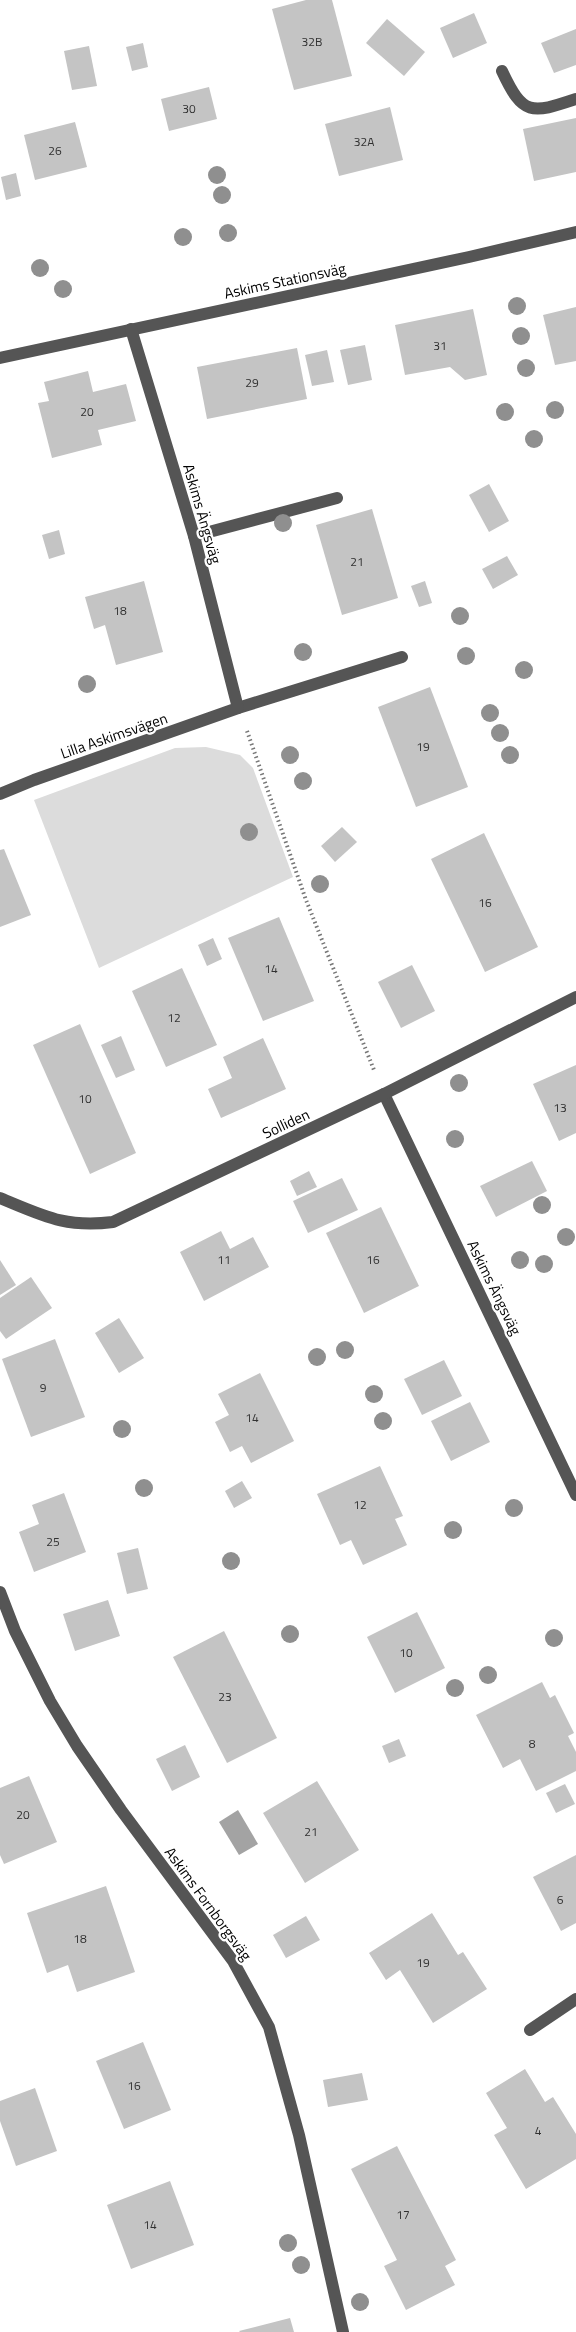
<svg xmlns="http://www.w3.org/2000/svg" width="576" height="2332" viewBox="0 0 576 2332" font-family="'Titillium Web',sans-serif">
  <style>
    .green { fill: #dcdcdc }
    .water { fill: #a3a3a3 }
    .building { fill: #c4c4c4 }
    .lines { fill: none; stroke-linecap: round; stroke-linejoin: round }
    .path { stroke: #777; stroke-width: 4; stroke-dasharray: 1.5 3; stroke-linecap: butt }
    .service { stroke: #555; stroke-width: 12 }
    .minor { stroke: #555; stroke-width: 12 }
    .tree { fill: #8f8f8f }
    .labels { text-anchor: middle; stroke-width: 4.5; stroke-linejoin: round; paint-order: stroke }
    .number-label { font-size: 12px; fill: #313131 }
    .street-label { font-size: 15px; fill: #000; stroke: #fff }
  </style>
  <rect width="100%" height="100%" fill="#fff"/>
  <polygon class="green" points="206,747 240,755 253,768 293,877 99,968 34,800 175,748"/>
  <polygon class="water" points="238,1810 258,1844 239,1855 219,1822"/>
  <g class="building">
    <polygon points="306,0 332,0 352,76 294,90 272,9"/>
    <polygon points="474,13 487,43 453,58 440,28"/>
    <polygon points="387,19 425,52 404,76 366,43"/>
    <polygon points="576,29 576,65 554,73 541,43"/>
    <polygon points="143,43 148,67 132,71 126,47"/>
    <polygon points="89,46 97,86 72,90 64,51"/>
    <polygon points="209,87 217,119 169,131 161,99"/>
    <polygon points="390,107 403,160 339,176 325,124"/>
    <polygon points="576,118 576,172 534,181 523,129"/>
    <polygon points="75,122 87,167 35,180 24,135"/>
    <polygon points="16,173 21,196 6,200 1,177"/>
    <polygon points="576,307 576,361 555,365 543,315"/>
    <polygon points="473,309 487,375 465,380 450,367 405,375 395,325"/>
    <polygon points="365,345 372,380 348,385 340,350"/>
    <polygon points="297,348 307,399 207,419 197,367"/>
    <polygon points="327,350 334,382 312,386 305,355"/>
    <polygon points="88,371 93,392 126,384 136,421 98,430 102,445 52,458 38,403 49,401 44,382"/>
    <polygon points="489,484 509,521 489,532 469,495"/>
    <polygon points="372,509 398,598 342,615 316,525"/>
    <polygon points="59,530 65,554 49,559 42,535"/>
    <polygon points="507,556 518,575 493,589 482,569"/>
    <polygon points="144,581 163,652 116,665 105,625 94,629 85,597"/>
    <polygon points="425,581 432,603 419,607 411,586"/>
    <polygon points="430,687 468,787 416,807 378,707"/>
    <polygon points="342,827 357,842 335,862 321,846"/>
    <polygon points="484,833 538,947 485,972 431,859"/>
    <polygon points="4,849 31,915 0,927 0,850"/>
    <polygon points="279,917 314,1001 263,1021 228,938"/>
    <polygon points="213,938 222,959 207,966 198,945"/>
    <polygon points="412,965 435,1011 401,1028 378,982"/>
    <polygon points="182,968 217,1045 166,1067 132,991"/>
    <polygon points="80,1024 136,1153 90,1174 33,1045"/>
    <polygon points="121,1036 135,1070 116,1078 101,1045"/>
    <polygon points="263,1038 286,1089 221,1118 208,1089 232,1078 223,1057"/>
    <polygon points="576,1065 576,1133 559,1141 533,1084"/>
    <polygon points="532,1161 547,1191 496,1217 480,1186"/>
    <polygon points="309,1171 317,1187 297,1196 290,1181"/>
    <polygon points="342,1178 358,1210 308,1233 293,1201"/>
    <polygon points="381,1207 419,1286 364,1313 326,1233"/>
    <polygon points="221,1231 230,1249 253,1237 269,1267 204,1301 180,1252"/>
    <polygon points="0,1260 16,1285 0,1295"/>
    <polygon points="31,1277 52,1308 6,1339 0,1331 0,1298"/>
    <polygon points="119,1318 144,1358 119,1373 95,1333"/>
    <polygon points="55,1339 85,1417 31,1437 2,1359"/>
    <polygon points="444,1360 462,1396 422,1415 404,1379"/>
    <polygon points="260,1373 294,1441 251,1463 242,1446 230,1452 215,1422 229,1415 218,1394"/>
    <polygon points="470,1402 490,1442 451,1461 431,1421"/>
    <polygon points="380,1466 403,1516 395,1519 407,1545 363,1565 351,1540 340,1545 317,1494"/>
    <polygon points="242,1481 252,1498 234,1508 225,1491"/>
    <polygon points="64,1493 86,1552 34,1572 19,1532 39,1524 32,1505"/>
    <polygon points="138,1548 148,1589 127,1594 117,1553"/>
    <polygon points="108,1600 120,1636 75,1651 63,1614"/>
    <polygon points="417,1612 445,1668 395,1693 367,1637"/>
    <polygon points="224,1631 277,1738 227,1763 173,1657"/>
    <polygon points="542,1682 550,1698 555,1695 574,1733 568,1736 576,1752 576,1771 536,1791 520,1759 503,1768 476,1715"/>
    <polygon points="399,1739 406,1756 389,1763 382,1746"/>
    <polygon points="185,1745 200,1777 172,1791 156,1759"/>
    <polygon points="29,1776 57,1842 4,1864 0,1855 0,1788"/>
    <polygon points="317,1781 359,1850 305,1883 263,1813"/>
    <polygon points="565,1784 575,1804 556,1813 546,1793"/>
    <polygon points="576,1855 576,1923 561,1931 533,1877"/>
    <polygon points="106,1886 135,1972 77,1992 68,1965 47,1973 27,1913"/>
    <polygon points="432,1913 458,1955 463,1952 487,1989 433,2023 400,1970 386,1980 369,1953"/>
    <polygon points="306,1916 320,1940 286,1958 273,1935"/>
    <polygon points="143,2042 171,2110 124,2129 96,2061"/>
    <polygon points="525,2069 545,2102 553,2097 576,2134 576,2159 526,2189 494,2135 507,2128 486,2093"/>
    <polygon points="362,2073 368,2100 328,2107 323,2080"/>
    <polygon points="35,2088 57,2151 16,2166 0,2121 0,2101"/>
    <polygon points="397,2146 456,2260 445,2266 455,2285 406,2310 384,2266 397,2260 351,2169"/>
    <polygon points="170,2181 194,2245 131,2269 107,2205"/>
    <polygon points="290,2318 294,2332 240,2332 239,2331"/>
  </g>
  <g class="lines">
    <polyline class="path" points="247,731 306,900 374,1070"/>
    <g class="service">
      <path d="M502 71C523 116 531 114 576 99"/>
      <polyline points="194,536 337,498"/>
      <polyline points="238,708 402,657"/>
      <polyline points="530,2030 576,1999"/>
    </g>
    <g class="minor">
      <polyline points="0,358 469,257 576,232"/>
      <polyline points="0,794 34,780 238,708 194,536 131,329"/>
      <polyline points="384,1094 576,1495"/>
      <path d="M0 1198C44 1216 65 1228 113 1222L384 1094 576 997"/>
      <polyline points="0,1592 15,1631 50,1701 77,1746 121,1810 233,1961 269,2027 299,2135 343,2332"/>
    </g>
  </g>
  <g class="tree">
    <circle cx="217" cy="175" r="9"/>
    <circle cx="222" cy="195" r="9"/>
    <circle cx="228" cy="233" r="9"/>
    <circle cx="183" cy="237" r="9"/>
    <circle cx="40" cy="268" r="9"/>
    <circle cx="63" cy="289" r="9"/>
    <circle cx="517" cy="306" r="9"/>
    <circle cx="521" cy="336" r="9"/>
    <circle cx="526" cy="368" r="9"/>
    <circle cx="555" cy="410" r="9"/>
    <circle cx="505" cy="412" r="9"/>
    <circle cx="534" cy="439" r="9"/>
    <circle cx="283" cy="523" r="9"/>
    <circle cx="460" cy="616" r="9"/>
    <circle cx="303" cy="652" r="9"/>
    <circle cx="466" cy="656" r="9"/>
    <circle cx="524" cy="670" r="9"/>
    <circle cx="87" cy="684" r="9"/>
    <circle cx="490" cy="713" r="9"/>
    <circle cx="500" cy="733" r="9"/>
    <circle cx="290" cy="755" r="9"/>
    <circle cx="510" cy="755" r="9"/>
    <circle cx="303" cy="781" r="9"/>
    <circle cx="249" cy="832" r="9"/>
    <circle cx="320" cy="884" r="9"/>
    <circle cx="459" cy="1083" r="9"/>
    <circle cx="455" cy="1139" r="9"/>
    <circle cx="542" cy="1205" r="9"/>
    <circle cx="566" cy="1237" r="9"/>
    <circle cx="520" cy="1260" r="9"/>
    <circle cx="544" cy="1264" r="9"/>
    <circle cx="345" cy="1350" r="9"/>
    <circle cx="317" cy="1357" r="9"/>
    <circle cx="374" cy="1394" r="9"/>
    <circle cx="383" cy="1421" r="9"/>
    <circle cx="122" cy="1429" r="9"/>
    <circle cx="144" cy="1488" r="9"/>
    <circle cx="514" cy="1508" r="9"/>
    <circle cx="453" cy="1530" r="9"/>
    <circle cx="231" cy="1561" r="9"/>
    <circle cx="290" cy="1634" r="9"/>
    <circle cx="554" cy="1638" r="9"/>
    <circle cx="488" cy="1675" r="9"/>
    <circle cx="455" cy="1688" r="9"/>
    <circle cx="288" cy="2243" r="9"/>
    <circle cx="301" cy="2265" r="9"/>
    <circle cx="360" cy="2302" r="9"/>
  </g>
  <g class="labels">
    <g class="number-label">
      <text x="312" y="46">32B</text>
      <text x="189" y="113">30</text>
      <text x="364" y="146">32A</text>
      <text x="55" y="155">26</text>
      <text x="440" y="350">31</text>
      <text x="252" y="387">29</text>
      <text x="87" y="416">20</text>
      <text x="357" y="566">21</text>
      <text x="120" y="615">18</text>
      <text x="423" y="751">19</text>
      <text x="485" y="907">16</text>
      <text x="271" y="973">14</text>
      <text x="174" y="1022">12</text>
      <text x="85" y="1103">10</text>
      <text x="560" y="1112">13</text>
      <text x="224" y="1264">11</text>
      <text x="373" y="1264">16</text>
      <text x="43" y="1392">9</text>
      <text x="252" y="1422">14</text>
      <text x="360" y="1509">12</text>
      <text x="53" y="1546">25</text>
      <text x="406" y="1657">10</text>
      <text x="225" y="1701">23</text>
      <text x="532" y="1748">8</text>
      <text x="23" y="1819">20</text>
      <text x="311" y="1836">21</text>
      <text x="560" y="1904">6</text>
      <text x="80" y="1943">18</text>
      <text x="423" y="1967">19</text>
      <text x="134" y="2090">16</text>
      <text x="538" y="2135">4</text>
      <text x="403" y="2219">17</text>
      <text x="150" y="2229">14</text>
    </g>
    <g class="street-label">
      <text transform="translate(285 281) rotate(-12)" y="5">Askims Stationsväg</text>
      <text transform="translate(202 514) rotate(74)" y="5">Askims Ängsväg</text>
      <text transform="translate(114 736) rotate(-19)" y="5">Lilla Askimsvägen</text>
      <text transform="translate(286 1124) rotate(-25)" y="5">Solliden</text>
      <text transform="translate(494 1288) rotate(64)" y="5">Askims Ängsväg</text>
      <text transform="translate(208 1904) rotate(54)" y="5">Askims Fornborgsväg</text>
    </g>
  </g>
</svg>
